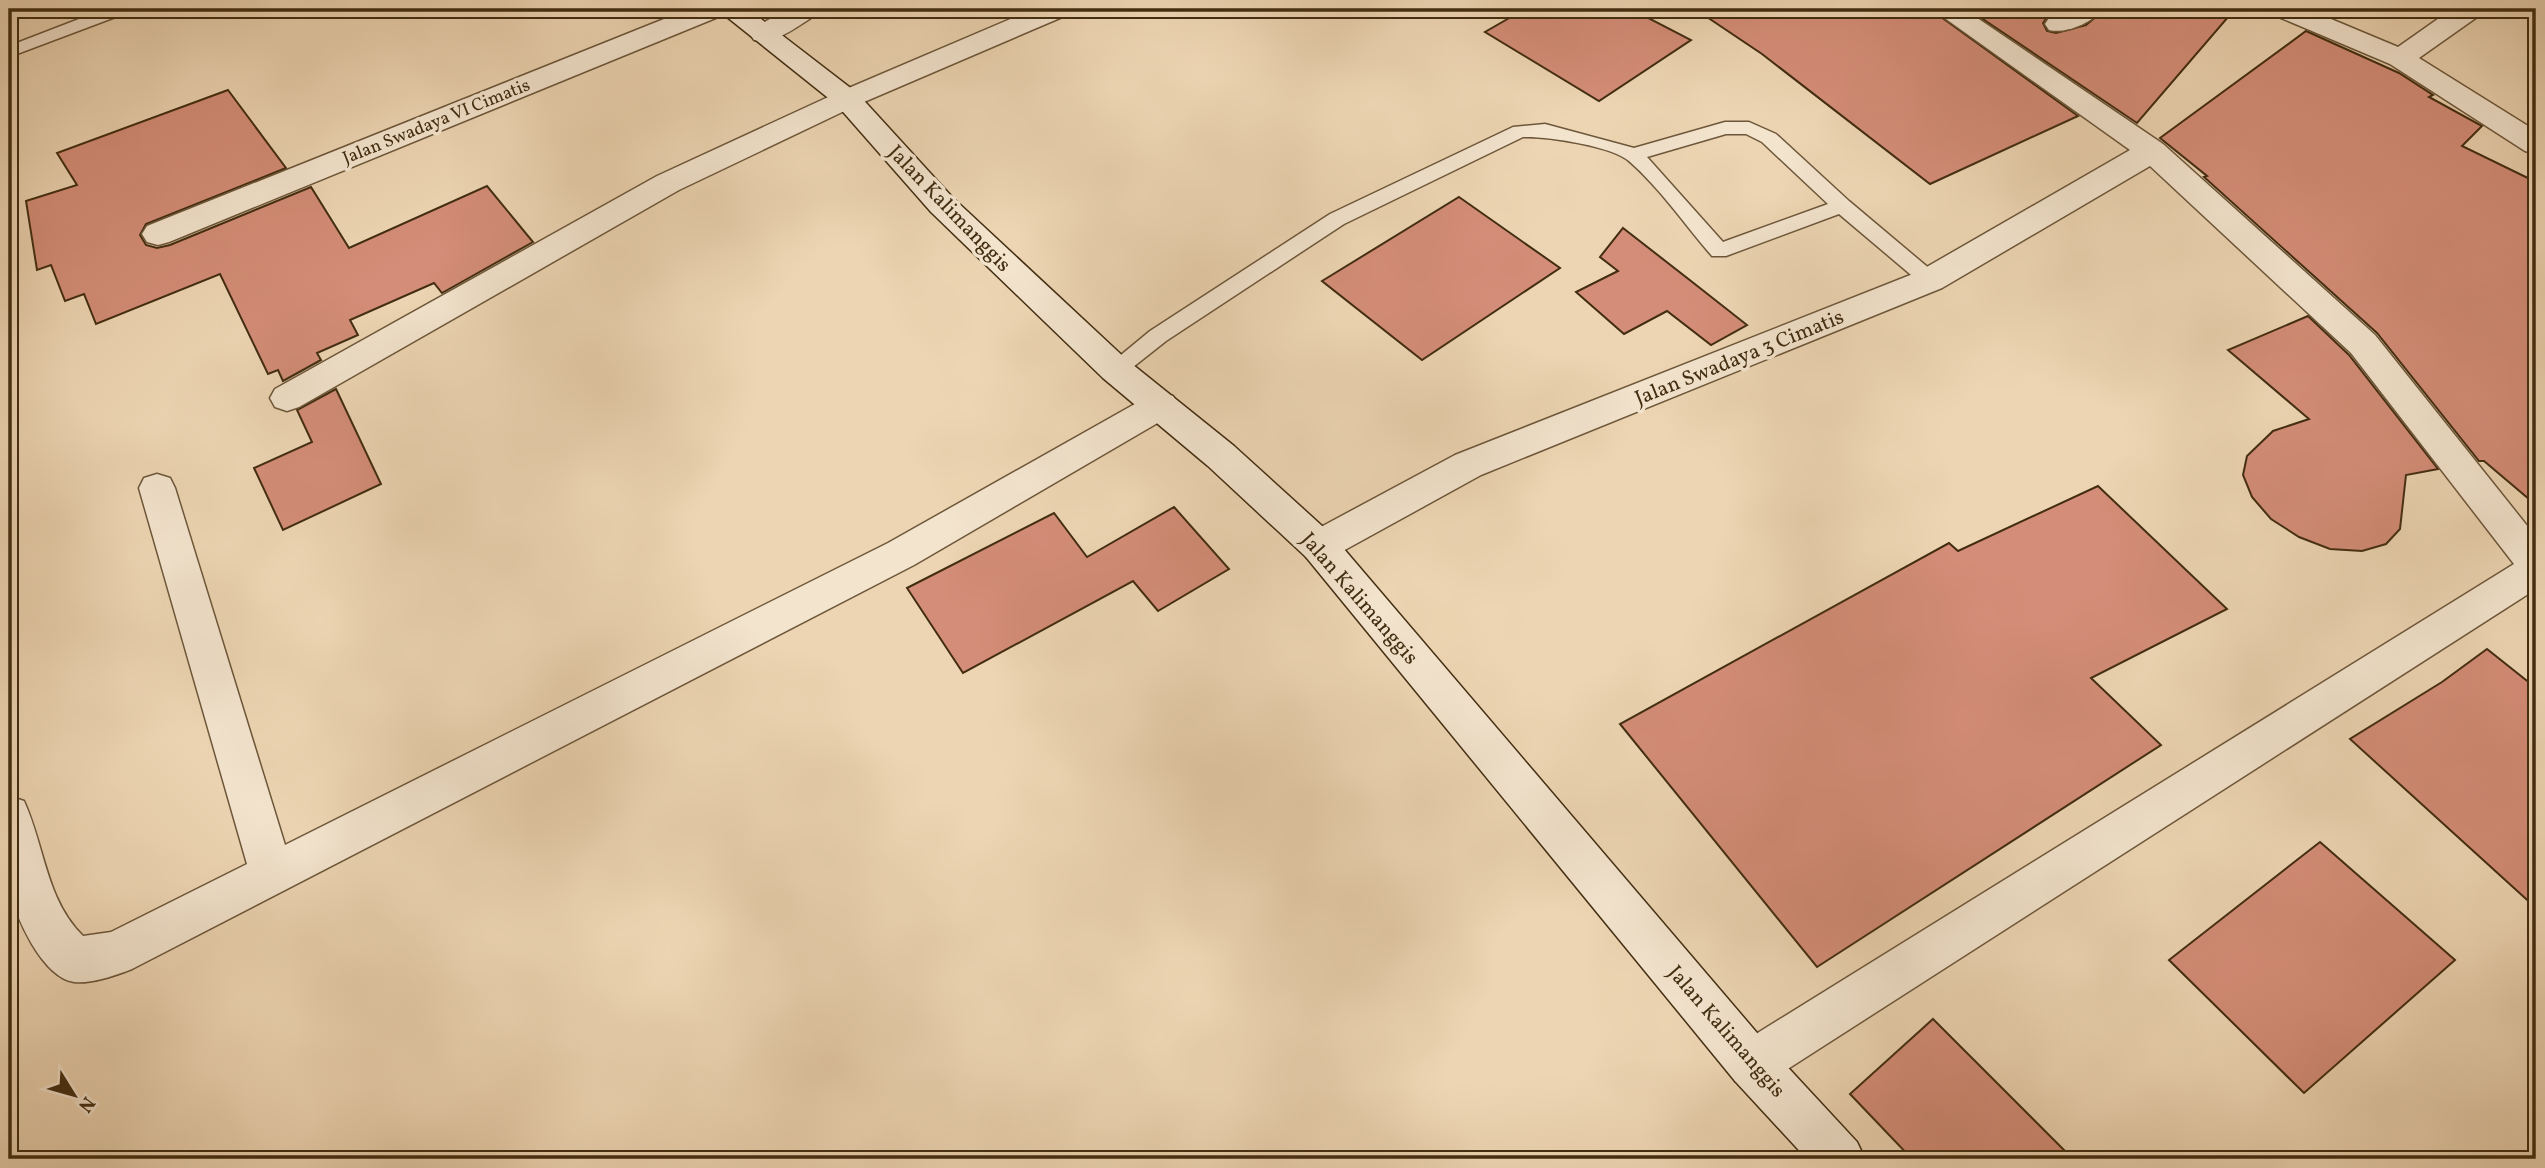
<svg xmlns="http://www.w3.org/2000/svg" width="2545" height="1168" viewBox="0 0 2545 1168" font-family="Vollkorn,serif">
  <style>
    .building { fill: #d48d78; stroke: #422d11; stroke-width: 2 }
    .lines { fill: none; stroke-linecap: round; stroke-linejoin: round }
    .lane-casing { stroke: #6d573a; stroke-width: 3 }
    .street-casing { stroke: #6d573a; stroke-width: 3 }
    .secondary-casing { stroke: #422d11; stroke-width: 3 }
    .lane { fill: #f3e4ce; fill-rule: evenodd }
    .street { fill: #f3e4ce; fill-rule: evenodd }
    .secondary { fill: #f3e4ce; fill-rule: evenodd }
    .labels { text-anchor: middle; stroke-width: 7; stroke-linejoin: round; paint-order: stroke }
    .far-street-label { font-size: 18px; fill: #422d11; stroke: #f3e4ce }
    .street-label { font-size: 21px; fill: #422d11; stroke: #f3e4ce }
  </style>
  <rect width="100%" height="100%" fill="#edd5b3"/>
  <filter id="stains"><feTurbulence type="fractalNoise" baseFrequency=".00286" numOctaves="4"/><feColorMatrix values="0 0 0 0 .2 0 0 0 0 .09 0 0 0 0 .02 0 0 0 .5 -.17"/></filter>
  <radialGradient id="worn" r=".72"><stop offset=".6" stop-color="#630" stop-opacity="0"/><stop offset="1" stop-color="#630" stop-opacity=".3"/></radialGradient>
  <g class="building">
    <polygon points="1525,9 1631,9 1691,40 1599,101 1485,32"/>
    <polygon points="1695,9 1930,9 2078,116 1930,184 1762,54"/>
    <polygon points="1968,9 2062,9 2048,16 2043,23 2047,31 2056,33 2086,25 2105,9 2235,9 2137,123"/>
    <polygon points="2306,31 2399,73 2433,95 2429,97 2482,126 2462,146 2536,182 2536,505 2484,461 2479,461 2377,333 2204,177 2207,176 2160,138"/>
    <polygon points="228,90 286,168 146,224 140,235 146,245 157,248 170,245 311,187 349,248 487,186 533,242 442,293 434,283 350,320 358,335 317,353 321,360 283,381 278,370 268,374 220,274 96,324 84,294 65,301 51,265 37,270 26,201 77,185 57,153"/>
    <polygon points="1459,197 1560,268 1422,360 1322,281"/>
    <polygon points="1623,228 1691,281 1747,325 1711,345 1667,311 1624,334 1576,292 1618,271 1600,257"/>
    <polygon points="2308,316 2349,355 2438,469 2406,475 2400,529 2386,544 2362,551 2330,549 2299,537 2271,519 2252,497 2243,475 2247,456 2273,431 2309,419 2228,350"/>
    <polygon points="336,389 381,484 283,530 254,468 312,442 297,410"/>
    <polygon points="2098,486 2227,609 2091,678 2161,745 1817,967 1620,724 1949,543 1958,551"/>
    <polygon points="1174,507 1229,569 1158,611 1133,581 963,673 907,588 1054,513 1087,557"/>
    <polygon points="2487,649 2536,688 2536,908 2350,739 2442,682"/>
    <polygon points="2320,842 2455,960 2304,1093 2169,960"/>
    <polygon points="1933,1019 2073,1159 1912,1159 1850,1094"/>
  </g>
  <g class="lines">
    <defs>
      <g id="lane">
        <polygon points="105,9 129,9 126,13 9,57 9,46"/>
        <path d="M1725 122H1749L1776 134 1849 201 1937 275 1940 280 1937 285H1923L1839 214 1726 256H1712C1685 225 1660 188 1629 161 1612 146 1546 136 1523 137L1344 224 1166 341 1123 375H1107L1104 369 1150 331 1330 214 1513 127 1545 124 1634 148ZM1726 134H1746L1762 142 1828 204 1723 242 1647 157Z"/>
      </g>
      <g id="street">
        <polygon points="689,9 727,9 723,15 169,242 158,245 147,242 142,234 147,226"/>
        <path d="M787 9H820L816 15C797 26 776 45 754 40L750 34 754 28Z"/>
        <polygon points="1034,9 1071,9 1067,15 857,105 679,190 299,407 287,411 275,407 270,398 275,389 657,176 837,93"/>
        <polygon points="1932,9 1964,9 2163,144 2375,335 2536,537 2536,589 1769,1081 1752,1088 1735,1081 1728,1064 1735,1047 2514,564 2351,353 2150,166 1942,288 1481,475 1332,557 1319,561 1306,557 1300,546 1306,535 1455,455 1918,272 2130,150"/>
        <path d="M2067 9H2102C2092 23 2066 34 2049 30L2045 24 2049 18Z"/>
        <polygon points="2270,9 2307,9 2398,47 2452,9 2484,9 2480,15 2419,58 2536,131 2536,154 2525,151 2390,64 2274,15"/>
        <path d="M1161 392 1173 396 1179 405 1173 414 914 565 132 969C117 975 91 984 74 982 42 977 15 916 9 888 4 862 9 823 9 796L24 801C45 847 46 900 83 936L111 932 247 864 139 488 144 478 157 474 170 478 175 488 285 845 888 543 1149 396Z"/>
      </g>
      <polygon id="secondary" points="717,9 748,9 857,93 953,198 1127,360 1234,446 1332,535 1769,1047 1857,1142 1865,1159 1807,1159 1735,1081 1306,557 1208,466 1103,378 931,212 837,105"/>
    </defs>
    <use href="#lane" class="lane-casing"/>
    <use href="#street" class="street-casing"/>
    <use href="#secondary" class="secondary-casing"/>
    <use href="#lane" class="lane"/>
    <use href="#street" class="street"/>
    <use href="#secondary" class="secondary"/>
  </g>
  <g class="labels">
    <g class="far-street-label">
      <text transform="translate(436 121) rotate(-22)" y="6">Jalan Swadaya VI Cimatis</text>
    </g>
    <g class="street-label">
      <text transform="translate(950 208) rotate(46)" y="7">Jalan Kalimanggis</text>
      <text transform="translate(1739 357) rotate(-22)" y="7">Jalan Swadaya 3 Cimatis</text>
      <text transform="translate(1360 598) rotate(49)" y="7">Jalan Kalimanggis</text>
      <text transform="translate(1727 1031) rotate(49)" y="7">Jalan Kalimanggis</text>
    </g>
  </g>
  <rect width="2545" height="1168" fill="none" stroke="#edd5b3" stroke-width="35"/>
  <rect x="10" y="10" width="2524" height="1147" fill="none" stroke="#422d11" stroke-width="3.5"/>
  <rect x="18" y="18" width="2510" height="1133" fill="none" stroke="#422d11" stroke-width="2"/>
  <g transform="translate(74 1095) rotate(127)" stroke="#f3e4ce" stroke-width="5" paint-order="stroke">
  <path d="M0-5L12 26L0 18L-12 26Z" fill="#422d11"/>
  <text y="-10" font-size="19" font-weight="bold" text-anchor="middle" fill="#422d11">N</text>
  </g>
  <rect width="100%" height="100%" filter="url(#stains)"/>
  <rect width="100%" height="100%" fill="url(#worn)"/>
</svg>
